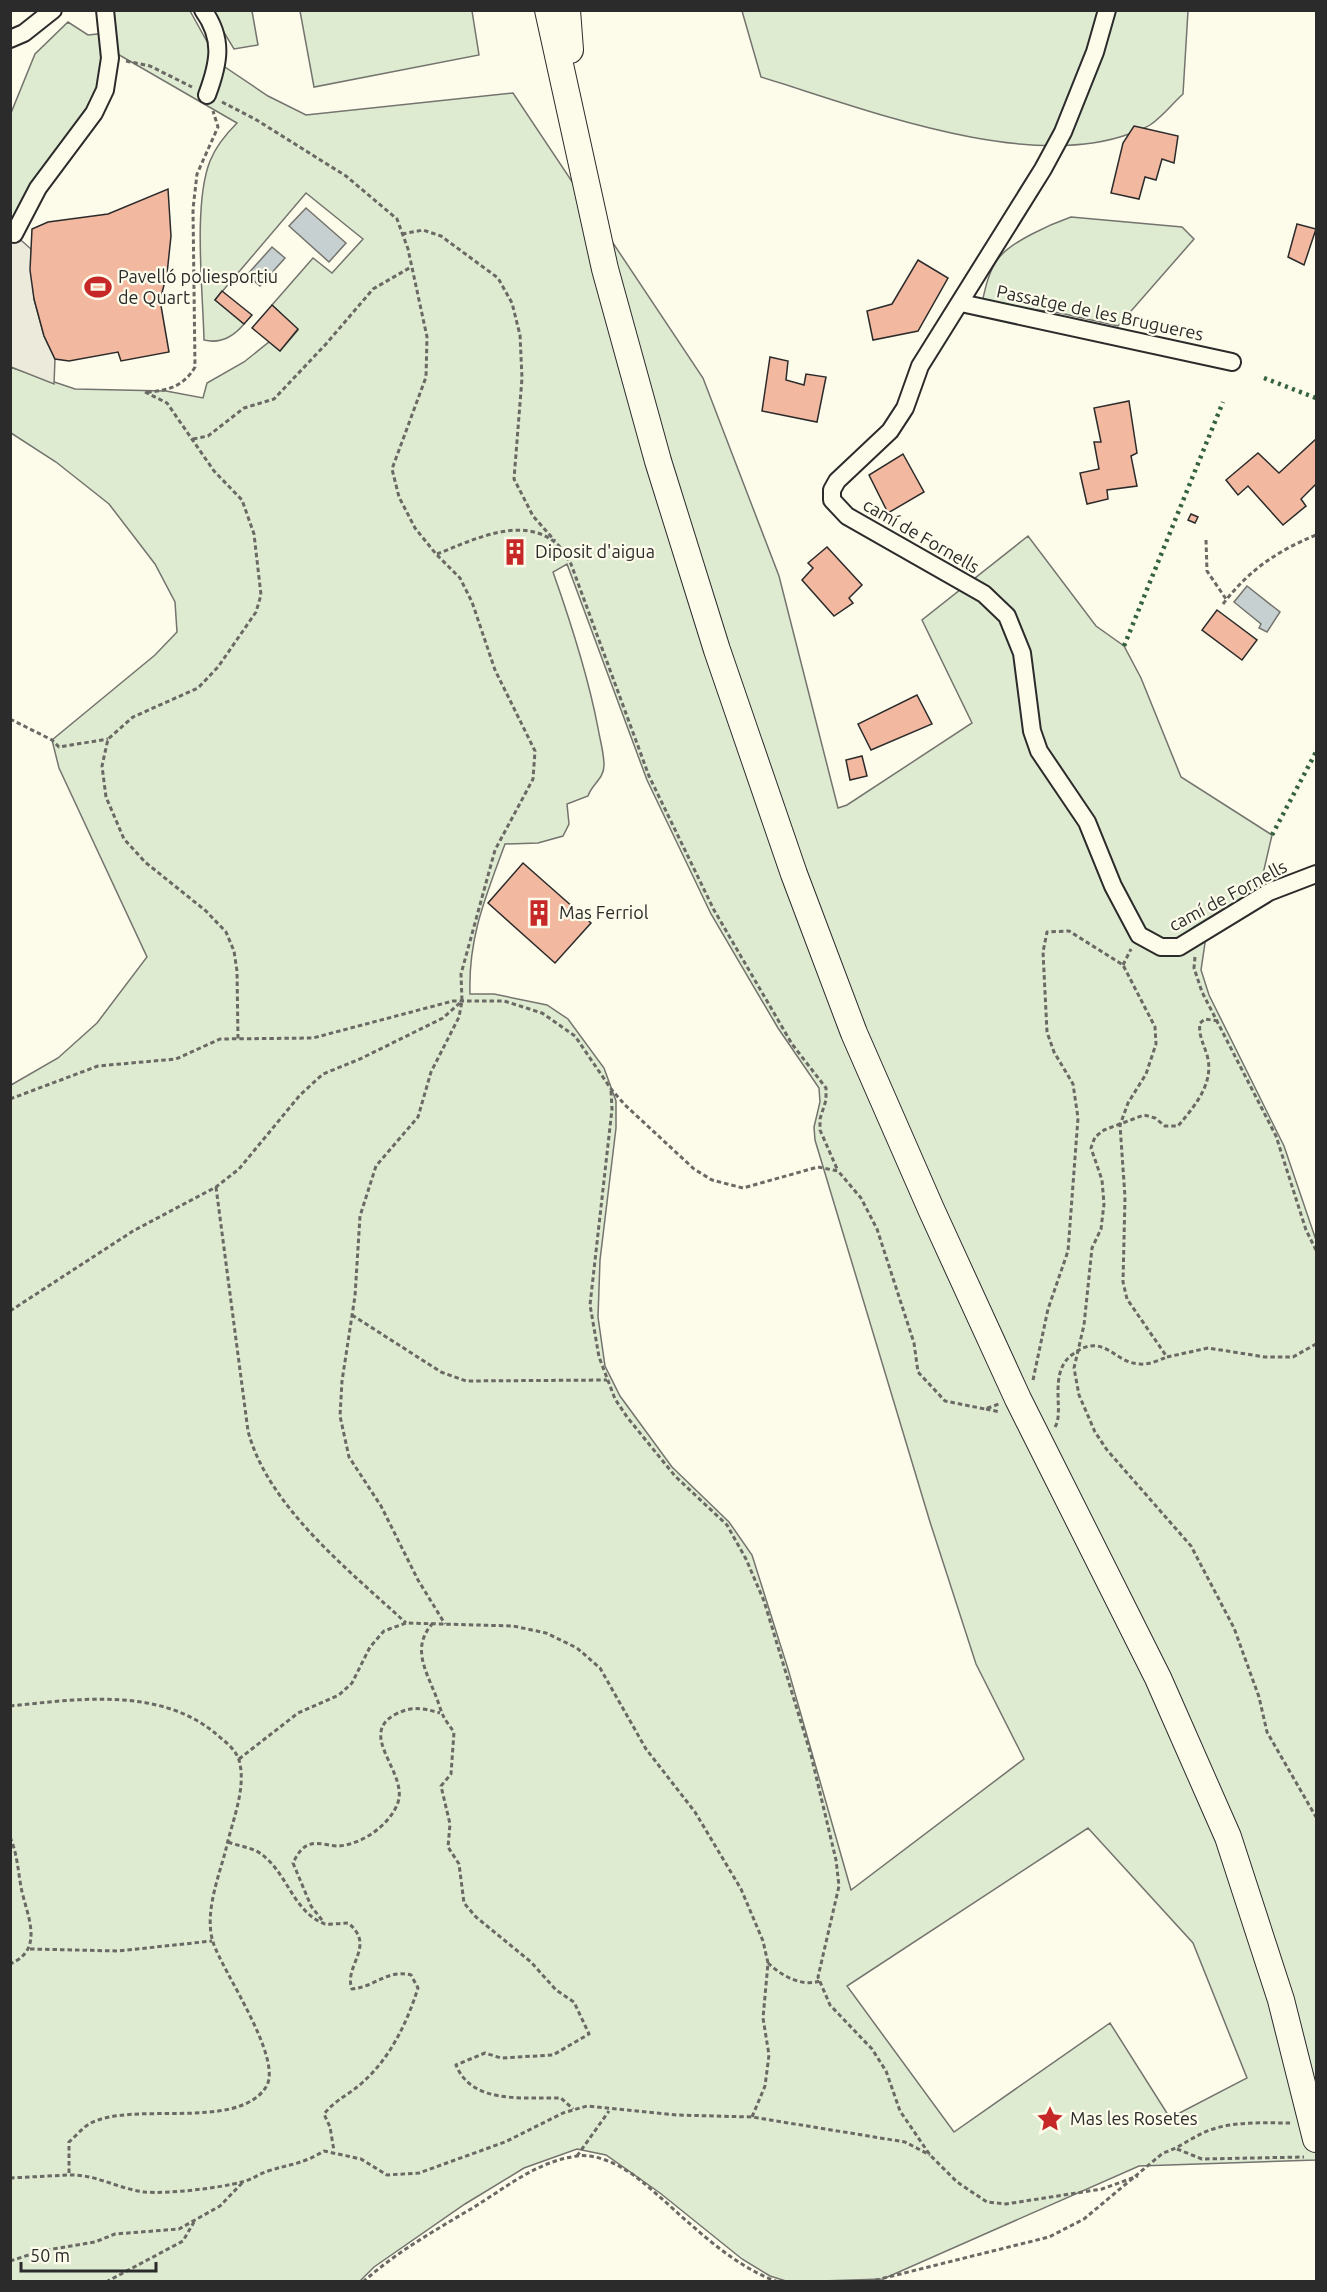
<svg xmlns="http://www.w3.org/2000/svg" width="1327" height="2292" viewBox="0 0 1327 2292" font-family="Ubuntu,sans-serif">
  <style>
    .green { fill: #deebd1; stroke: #74746e; stroke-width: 1.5; fill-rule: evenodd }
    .parking { fill: #eceadb; stroke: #74746e; stroke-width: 1.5 }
    .water { fill: #c7d0d0; stroke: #74746e; stroke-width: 1.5 }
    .building { fill: #f2b8a0; stroke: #2b2b2b; stroke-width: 1.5 }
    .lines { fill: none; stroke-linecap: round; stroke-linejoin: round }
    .street-casing { stroke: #2b2b2b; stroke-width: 20 }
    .primary-casing { stroke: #2b2b2b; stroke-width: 28 }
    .path { stroke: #6a6964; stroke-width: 3; stroke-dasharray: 4.5 3; stroke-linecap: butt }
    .street { stroke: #fdfbea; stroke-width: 16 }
    .primary { stroke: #fdfbea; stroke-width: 26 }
    .hedge { stroke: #34623c; stroke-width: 4.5; stroke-dasharray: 3 4.5; stroke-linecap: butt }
    .labels { text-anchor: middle; stroke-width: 4.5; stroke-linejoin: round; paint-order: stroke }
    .poi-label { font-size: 18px; fill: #2b2b2b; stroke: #fdfbea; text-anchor: start }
    .street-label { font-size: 18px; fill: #2b2b2b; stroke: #fdfbea }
  </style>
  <rect width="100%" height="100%" fill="#fdfbea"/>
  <g class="green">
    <path d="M115 10 190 11 219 63 268 96 306 115 513 93 703 378 779 576 838 808 847 805 972 723 922 620 1028 536 1096 626 1124 646 1141 678 1181 777 1272 835 1260 887 1194 927 1205 943 1201 970 1209 995 1284 1146 1316 1240V2160L1139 2166 883 2279 789 2282 770 2276 742 2259 660 2193 606 2155 577 2149 524 2168 465 2204 374 2267 360 2281H11V1085L58 1058 97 1023 147 957 59 768 52 740 155 655 177 632 175 602 155 564 109 504 56 462 11 433 10 367 75 389 166 391 203 398 207 383 244 362 269 342 280 351 298 330 272 305 313 258 332 273 363 239 306 193 215 300 244 324C234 336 220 344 204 340 203 292 193 204 210 161 216 146 226 134 237 123L109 49 105 90 11 235V113L35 54 68 22 88 35 107 33 105 13ZM567 564 647 780 711 914 778 1028 819 1088 820 1102 814 1127 815 1140 930 1522 976 1664 1024 1759 851 1890 788 1669 752 1555 729 1522 672 1467 620 1396 605 1366 598 1317 600 1260 616 1128V1101L604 1068 568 1019 547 1005 494 994H470C468 937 486 896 505 844L538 843 563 836 569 824 567 804 588 796C592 784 604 779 604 765 604 753 600 740 598 728 588 675 571 623 553 572ZM1088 1828 1193 1943 1247 2078 1170 2118 1110 2023 954 2132 847 1986Z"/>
    <polygon points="211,11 252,11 258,45 234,49"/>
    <polygon points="300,11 472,11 479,55 314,87"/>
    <path d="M742 11H1188L1183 94C1172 104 1162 117 1150 125 1144 129 1135 131 1129 134 1025 172 862 108 761 77Z"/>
    <path d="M1071 217 1182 227 1194 239 1118 326 1060 313 982 303C985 289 989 270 998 259 1010 242 1051 224 1071 217Z"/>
  </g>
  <polygon class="parking" points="14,234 31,249 34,299 44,336 55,359 54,384 11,367 10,235"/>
  <g class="water">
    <polygon points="306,208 346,243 329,262 289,226"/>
    <polygon points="272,247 285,258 260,286 247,275"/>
    <polygon points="1247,586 1280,612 1267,632 1259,628 1261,624 1234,602"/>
  </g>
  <g class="building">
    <polygon points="1134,126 1178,136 1174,163 1162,159 1156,180 1145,177 1139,199 1111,193 1123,143"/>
    <polygon points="168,189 171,236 167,274 160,300 169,352 121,361 118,352 69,361 55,359 44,336 34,299 30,270 32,229 48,222 108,214"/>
    <polygon points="1297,224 1316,229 1304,265 1288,257"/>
    <polygon points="918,260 948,278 918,331 873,340 867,311 892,304"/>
    <polygon points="222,291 252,315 244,324 215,300"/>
    <polygon points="272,305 298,329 280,351 252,328"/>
    <polygon points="770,357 788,361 786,380 804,385 806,374 826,377 817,422 762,411"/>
    <polygon points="1129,401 1137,453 1131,456 1137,486 1107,490 1108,499 1087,504 1080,473 1099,469 1094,442 1101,442 1094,408"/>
    <polygon points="1316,439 1316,484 1301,499 1306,506 1283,525 1248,486 1238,495 1226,480 1258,453 1279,473"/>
    <polygon points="903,454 924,492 888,513 869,475"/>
    <polygon points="1191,514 1198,517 1195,523 1188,520"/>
    <circle cx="515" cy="551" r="10"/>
    <polygon points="827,547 862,585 849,598 853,603 834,616 802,580 813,568 808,563"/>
    <polygon points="1217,610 1257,640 1242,660 1202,630"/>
    <polygon points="917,695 932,724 871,750 858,724"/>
    <polygon points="862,756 867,776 850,780 846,760"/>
    <polygon points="523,863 591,923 555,963 488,903"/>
  </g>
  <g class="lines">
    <defs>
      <g id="street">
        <path d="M203 10C224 39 219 63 207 95"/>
        <polyline points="1107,10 1095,52 1063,132 1043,169 920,366 905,408 890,431 837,481 832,490 832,500 847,516 984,594 1007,616 1022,653 1032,731 1039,751 1087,822 1113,886 1139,935 1161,947 1179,947 1269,892 1316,874"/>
        <polyline points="10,39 24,33 53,10"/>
        <polyline points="14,234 38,188 94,113 105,90 110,58 105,10"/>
        <polyline points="961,303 1232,362"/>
      </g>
      <g id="primary">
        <polyline points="548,10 605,269 658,461 717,650 794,874 854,1033 931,1209 1018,1399 1158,1678 1228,1837 1281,2000 1316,2139"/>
        <polyline points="567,10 570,50"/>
      </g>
    </defs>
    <use href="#street" class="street-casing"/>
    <use href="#primary" class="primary-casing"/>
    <g class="path">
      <polyline points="126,61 150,66 192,87"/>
      <polyline points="222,102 255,119 346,176 397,219 408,249 427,337 426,377 392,469 399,497 415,528 436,554 460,578 472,602 495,670 535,751 533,779 495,850 461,974 462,1001 459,1017 431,1072 418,1117 376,1166 360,1216 355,1296 342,1381 340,1416 349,1457 381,1506 418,1580 445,1624"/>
      <polyline points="402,234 423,230 441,236 498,278 512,303 520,335 522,378 514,479 533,516 555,541"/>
      <polyline points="145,392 167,403 214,471 242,500 254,534 261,595 256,612 218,667 198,688 133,717 108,739 102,766 106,797 124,839 145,862 206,911 226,932 234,951 237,971 238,1039"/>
      <path d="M147 392C168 391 184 386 195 367L193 209 197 174 218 127 213 111"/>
      <polyline points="193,439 208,436 244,408 274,399 326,344 373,289 411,267"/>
      <polyline points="1206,540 1207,571 1226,599"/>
      <path d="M437 554C473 540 523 514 557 544 563 549 567 558 571 564L649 776 714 910 792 1044 826 1088V1100L820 1119V1130L838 1171"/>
      <path d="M1223 604C1249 570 1277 551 1316 535"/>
      <polyline points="10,719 52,740 59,747 108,739"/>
      <polyline points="1195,957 1194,968 1202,992 1276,1136 1306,1230 1316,1250"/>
      <polyline points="1123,965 1131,949"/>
      <path d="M1218 1021 1205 1019 1200 1023C1198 1036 1205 1046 1208 1059 1213 1085 1194 1107 1178 1126H1165L1155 1118 1144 1115 1104 1130 1095 1137 1091 1148 1102 1180 1104 1204 1101 1229 1092 1248 1084 1325 1074 1368 1079 1395 1095 1432 1107 1450 1191 1546 1234 1628 1259 1697 1267 1732 1316 1817"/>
      <polyline points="611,1091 612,1109 590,1305 599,1357 615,1399 627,1417 675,1476 727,1525 746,1559 764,1601 811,1755 836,1860 839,1886 818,1977 830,2005 872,2049 886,2071 900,2111 930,2155 957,2182 987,2202 1006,2204 1102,2189 1138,2176"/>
      <polyline points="10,1099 98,1066 176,1059 220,1039 313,1038 453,1001 504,1001 542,1013 575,1036 611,1089 625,1105 694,1169 712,1180 743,1188 818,1167 838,1171 861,1198 877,1229 914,1343 918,1372 945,1401 985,1409 999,1404"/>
      <path d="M216 1187 248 1431C268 1507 350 1571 406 1623"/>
      <polyline points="10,1311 133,1231 216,1187 239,1169 300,1095 323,1074 360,1059 443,1018 461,1002"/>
      <polyline points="352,1315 441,1372 466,1381 607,1380"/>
      <polyline points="1033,1380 1048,1309 1068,1251 1078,1118 1073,1084 1054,1052 1047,1032 1043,952 1047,932 1069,931 1123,965 1155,1027 1156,1044 1146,1074 1128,1103 1120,1125 1125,1197 1123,1282 1127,1299 1167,1357 1208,1348 1265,1357 1293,1357 1316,1344"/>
      <polyline points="986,1409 1000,1412"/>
      <path d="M1055 1427C1065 1412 1047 1372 1073 1354 1104 1331 1113 1363 1140 1364 1149 1365 1159 1360 1167 1357"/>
      <path d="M433 1623C410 1648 427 1672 437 1699 443 1716 442 1716 454 1732L451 1774 441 1786 450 1824 448 1847 459 1864 464 1903 476 1917 531 1962 556 1990 574 2002 589 2034 553 2055 501 2058 485 2053 456 2065C472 2105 525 2097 561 2098L573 2109"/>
      <path d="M10 1706C78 1699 159 1687 215 1733 224 1741 235 1748 239 1760 247 1788 232 1821 226 1849 219 1876 204 1913 213 1942 222 1971 284 2059 266 2087 237 2132 131 2100 89 2124 82 2128 75 2137 69 2142V2175C96 2174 118 2189 145 2192 169 2194 219 2188 242 2182 251 2180 259 2174 268 2171 290 2164 303 2164 324 2151L361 2159 387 2175 419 2173 505 2142 563 2113 587 2106 677 2115 752 2117 905 2142 930 2155"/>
      <polyline points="239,1759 298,1713 339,1695 352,1683 370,1647 384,1631 406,1623 513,1626 546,1633 577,1648 600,1668 646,1749 695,1812 741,1889 763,1941 768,1963 763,2018 769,2055 765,2086 752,2117"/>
      <path d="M10 1837C17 1853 18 1870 21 1887 26 1914 46 1949 10 1964"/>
      <path d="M228 1842C241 1847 255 1847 266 1858 288 1877 295 1913 325 1924 330 1925 341 1923 348 1923 377 1946 343 1966 352 1989 375 1987 387 1969 411 1975L418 1988C407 2023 390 2058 363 2082 349 2095 336 2099 324 2114L330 2127 334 2151"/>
      <path d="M322 1920 311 1906 293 1863C297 1855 302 1846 311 1844 319 1842 330 1846 339 1846 362 1844 388 1826 397 1805 411 1774 355 1735 396 1714 412 1706 423 1708 440 1713"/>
      <polyline points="30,1949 118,1951 212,1941"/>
      <path d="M768 1963C782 1976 801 1987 820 1981"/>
      <polyline points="1177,2149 1202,2159 1304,2157"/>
      <polyline points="577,2156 609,2111"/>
      <polyline points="10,2178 69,2175"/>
      <polyline points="10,2261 41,2251 95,2242 115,2234 179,2229 220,2206 243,2182"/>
      <polyline points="106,2282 183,2241 194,2222"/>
      <path d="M363 2282C394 2254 429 2234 464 2213 501 2192 533 2162 577 2156 598 2153 624 2167 640 2180 683 2215 725 2263 778 2282"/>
      <path d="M868 2282 1049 2237 1084 2219 1163 2153C1180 2148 1193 2136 1210 2130 1235 2121 1265 2123 1291 2123"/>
    </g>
    <use href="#street" class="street"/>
    <use href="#primary" class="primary"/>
    <g class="hedge">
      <polyline points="1264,378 1316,398"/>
      <polyline points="1124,646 1223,402"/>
      <polyline points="1272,835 1316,752"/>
    </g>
  </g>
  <defs>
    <symbol id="stadium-bare" viewBox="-9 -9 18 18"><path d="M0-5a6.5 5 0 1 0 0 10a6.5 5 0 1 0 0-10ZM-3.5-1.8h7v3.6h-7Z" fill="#c62828" stroke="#fdfbea" stroke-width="2.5" paint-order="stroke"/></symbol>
    <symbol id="building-bare" viewBox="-9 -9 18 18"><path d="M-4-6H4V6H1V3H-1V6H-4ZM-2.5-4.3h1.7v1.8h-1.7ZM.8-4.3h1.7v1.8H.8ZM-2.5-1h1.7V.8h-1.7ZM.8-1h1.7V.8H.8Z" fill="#c62828" stroke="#fdfbea" stroke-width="2.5" paint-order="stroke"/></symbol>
    <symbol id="sight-bare" viewBox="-9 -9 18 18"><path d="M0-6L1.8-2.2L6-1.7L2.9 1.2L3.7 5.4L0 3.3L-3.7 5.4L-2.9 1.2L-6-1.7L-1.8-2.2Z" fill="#c62828" stroke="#fdfbea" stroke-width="2.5" paint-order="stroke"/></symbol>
  </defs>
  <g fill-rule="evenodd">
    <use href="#stadium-bare" x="79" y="268" width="38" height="38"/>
    <use href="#building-bare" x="496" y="533" width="38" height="38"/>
    <use href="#building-bare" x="520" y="894" width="38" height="38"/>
    <use href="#sight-bare" x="1031" y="2100" width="38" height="38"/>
  </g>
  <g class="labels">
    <g class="poi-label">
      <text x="118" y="283">Pavelló poliesportiu<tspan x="118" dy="21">de Quart</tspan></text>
      <text x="535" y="558">Diposit d'aigua</text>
      <text x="559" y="919">Mas Ferriol</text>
      <text x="1070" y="2125">Mas les Rosetes</text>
    </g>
    <g class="street-label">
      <text transform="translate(1100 313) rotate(12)" y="6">Passatge de les Brugueres</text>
      <text transform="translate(921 536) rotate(30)" y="6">camí de Fornells</text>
      <text transform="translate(1228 896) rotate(-28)" y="6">camí de Fornells</text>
    </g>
  </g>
  <rect width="1327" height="2292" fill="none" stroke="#2b2b2b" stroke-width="24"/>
  <path d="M21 2262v9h135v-9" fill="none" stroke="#2b2b2b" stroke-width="3"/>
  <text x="30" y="2262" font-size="18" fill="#2b2b2b" stroke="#fdfbea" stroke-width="4.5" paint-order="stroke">50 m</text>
</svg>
